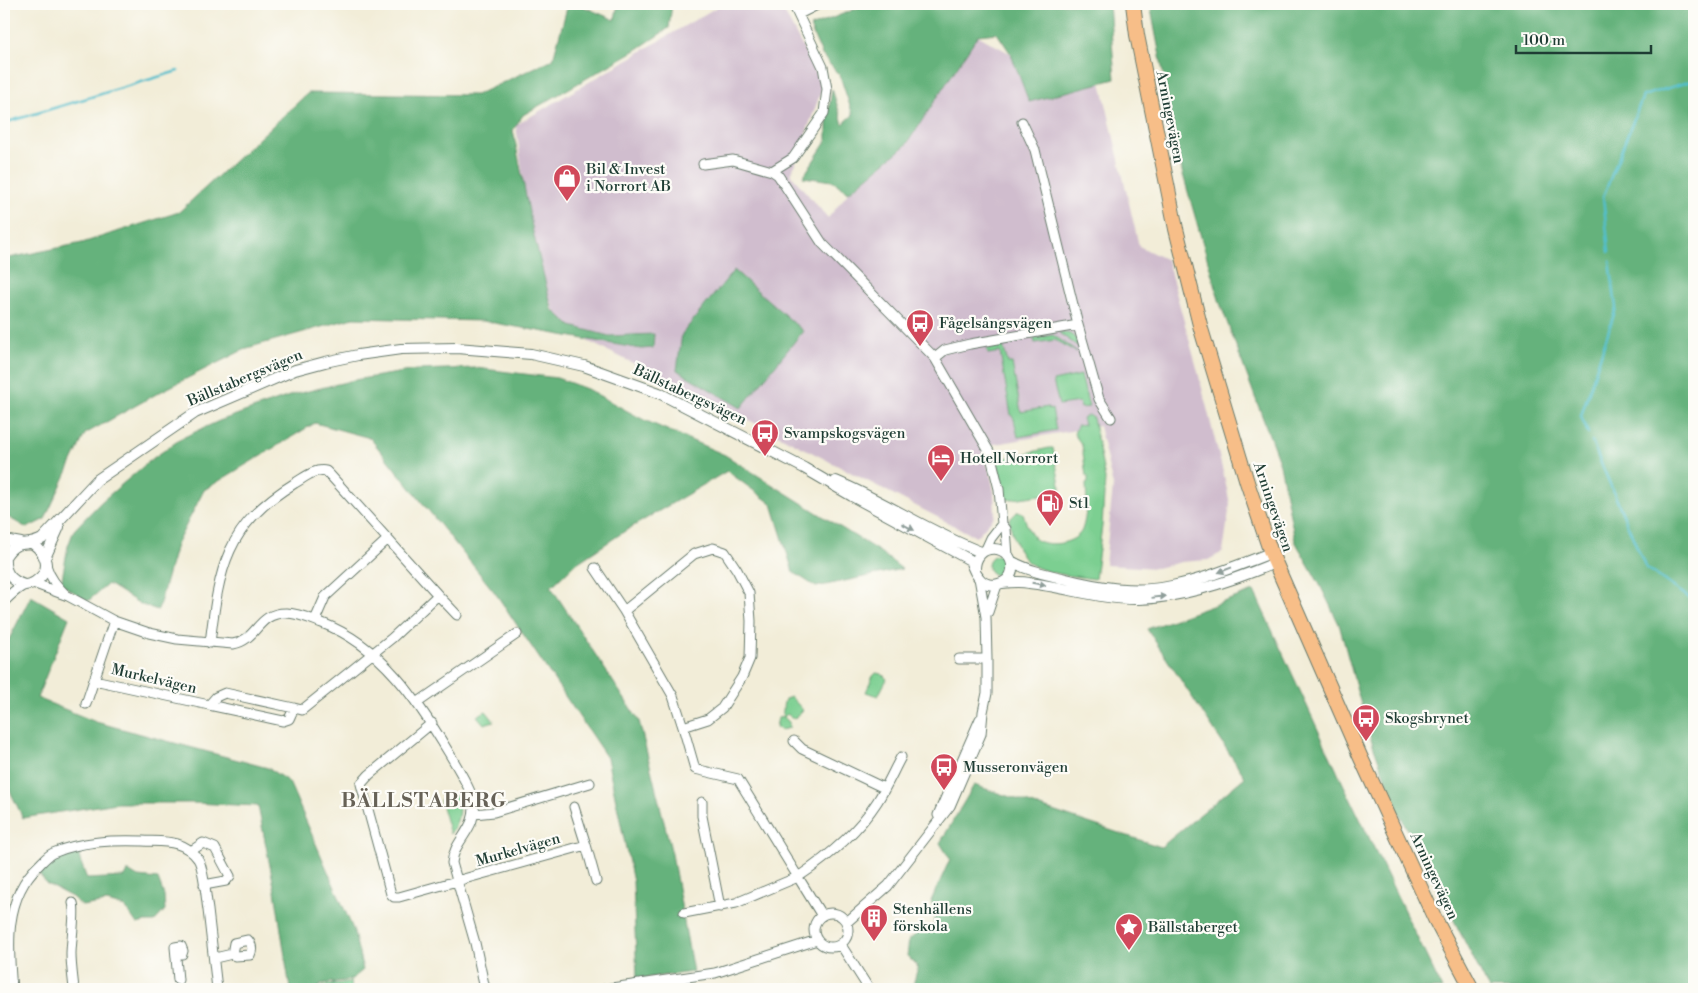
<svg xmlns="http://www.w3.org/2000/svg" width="1698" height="993" font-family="'Libre Bodoni',serif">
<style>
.industrial{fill:#d0bdce}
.green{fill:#7ccf91;stroke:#4e8662}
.forest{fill:#65b27b;stroke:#427858}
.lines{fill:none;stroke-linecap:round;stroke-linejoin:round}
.stream{stroke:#53bfcd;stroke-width:2.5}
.minor-casing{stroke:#697b6d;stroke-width:11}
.tertiary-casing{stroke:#697b6d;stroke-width:12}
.primary-casing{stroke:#697b6d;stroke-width:16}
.minor{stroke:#fff;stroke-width:9}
.tertiary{stroke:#fff;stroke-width:10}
.primary{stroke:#f7be88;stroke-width:14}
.oneway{fill:#8f9e9a}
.labels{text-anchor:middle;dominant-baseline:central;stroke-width:4.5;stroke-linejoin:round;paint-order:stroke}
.street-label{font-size:15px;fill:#1f3d34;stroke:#fdfcf7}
.poi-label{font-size:15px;fill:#1f3d34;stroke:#fdfcf7;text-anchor:start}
.district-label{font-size:20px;font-weight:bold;letter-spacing:1px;fill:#676257;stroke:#fdfcf7}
</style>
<rect width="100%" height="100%" fill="#fdfcf7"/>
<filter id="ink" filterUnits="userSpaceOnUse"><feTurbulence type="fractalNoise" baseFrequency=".02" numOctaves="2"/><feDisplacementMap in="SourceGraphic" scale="10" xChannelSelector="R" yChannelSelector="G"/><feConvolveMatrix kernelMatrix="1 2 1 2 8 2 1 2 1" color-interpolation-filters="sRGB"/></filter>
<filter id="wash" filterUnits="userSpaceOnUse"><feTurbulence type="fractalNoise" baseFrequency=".0096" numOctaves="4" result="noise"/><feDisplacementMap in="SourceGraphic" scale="20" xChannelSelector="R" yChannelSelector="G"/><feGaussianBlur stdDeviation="1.12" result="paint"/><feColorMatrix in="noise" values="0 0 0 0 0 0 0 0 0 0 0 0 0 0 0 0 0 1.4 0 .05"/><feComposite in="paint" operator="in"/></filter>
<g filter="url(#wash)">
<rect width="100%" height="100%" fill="#f2edd8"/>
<path class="industrial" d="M722,4H780L823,86L791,175L828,218L849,192L906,145L977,35L1011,54L1029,102L1101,82L1139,246L1167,260L1197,368L1225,480L1230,504L1223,552L1208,560L1181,562L1157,568L1105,565L1113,486L1099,426L990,445L982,453L990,472L994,492L995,516L976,537L714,402L560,328L532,246L516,125Z"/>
<path class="green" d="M1063,332C1073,334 1077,338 1079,347L1059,333Z
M1053,335L1075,350L1076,352L1055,340L1035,343L1034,338Z
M1003,346L1008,363H1012L1021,412L1048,407L1049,410L1052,409L1056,430L1018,437L1014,419L1011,415L1000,352L988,354L987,349Z
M1081,375L1089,407L1081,408L1079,402L1059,405L1053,381Z
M1088,415L1093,418L1105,479L1102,526L1095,579C1075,576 1035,574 1023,557C1015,546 1012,532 1009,520L1018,511L1023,513C1026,522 1028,531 1034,538C1045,548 1075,545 1082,530C1087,516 1087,498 1086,484L1088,483V476H1086L1082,445L1074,434L1077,426L1084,425L1082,418Z
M1049,448H1053L1061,490L1054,493L1006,500C1001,490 1001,472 997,460Z
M988 565a10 10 0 1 1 20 0a10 10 0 1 1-20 0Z
M876,673L882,674L887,679L878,696L866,692L873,676Z
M791,697L803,710L794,719L787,714L784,717L789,722V728L781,730L776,727L778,718L782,717C784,711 782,706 785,699Z
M486,711L494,721L484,724L477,716Z
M457,795C461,811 459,821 450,834L440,800Z
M350,982L351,989H323L322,986Z"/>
<path class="forest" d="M568,4H577L615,20L618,4H672L669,28L636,50L523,115L513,130L533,232L552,309L571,326L609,336L654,334L653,348L641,349L483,321L353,318L247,348L160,392L85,434L45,519L27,528L4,515V259L82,243L179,212L308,93L476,95L553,59Z
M868,4H1109L1115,79L1029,102L1011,54L997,33L978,35L906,145L849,192L832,181L803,177L827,140V123L832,89L843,124L853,115L840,76L822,55L810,27Z
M1150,4H1694V989H1489L1396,807L1369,734L1339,624L1320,585L1295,541L1280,464L1220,303L1182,171Z
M734,270L803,331L741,408L677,370L682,334Z
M476,368L557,378L587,389L644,420L725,455L880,552L902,569L816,587L793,572L772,504L727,471L625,531L574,565L551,587L639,721L672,854L693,972L637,979L633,882L607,758L496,594L370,438L315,423L204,490L176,545L158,610L142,605L108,584L88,601L61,584L68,546L74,530L101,502L152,459L182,438L219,421L292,395L354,380L416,370Z
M1254,591L1337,771L1442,989H912L918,967L907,956L909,940L919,932L933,930L936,913L931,901L950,859L940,843L974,785L1161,847L1245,777L1147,629Z
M31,596L69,618L37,698L96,722L268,768L289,782L353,929L363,970L351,980L320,984V989H290L275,891L258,806L193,803H117L23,818L7,785L4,783V649Z
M78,847L80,860L87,879L125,877L128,871L138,877L158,879L164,895L165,910L154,922H145L137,924L125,907L107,902L82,906L72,897L47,884L36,870L52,858Z"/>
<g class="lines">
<path class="stream" d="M4,123L178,71
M1609,252L1603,197L1643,96L1694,80
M1588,433L1581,416L1616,308L1610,261
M1592,442L1646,568L1694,601"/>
</g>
</g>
<g filter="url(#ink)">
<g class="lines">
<g class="minor-casing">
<path id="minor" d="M799,14L819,4
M703,164L733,160L772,171L778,175L822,243L935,358L990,453L999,489L1002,524L1006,529L1008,556
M772,171L793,158L824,113L827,89L823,67L793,4
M1078,325L1099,399L1111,418
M935,358L945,350L970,344L1078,325L1035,150L1022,122
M986,549L991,538L1002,524
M46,565C50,578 56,585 66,595
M595,568L624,611L673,696L683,727
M33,583L68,596L114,621L149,633L177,639L233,644C259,639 256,613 286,613C298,613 311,619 322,623C381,645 418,701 449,753C456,765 470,787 473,800C479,829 454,838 452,863L475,943L485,989
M624,611L694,554L713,548L725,552L737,570L749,593L751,621L750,658L742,677L722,708L708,719L683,727L695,769L738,779L798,877L736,903L684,913
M988,612L997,585
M315,620L325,597L388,539
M210,643C219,568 226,525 295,483C304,478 315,468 326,471L331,476L438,595
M959,659H987
M94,680L114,621
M417,703L517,634
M86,704L94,680L209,705
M294,708L289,719L283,721L209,705L216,697L225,693L294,708L302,710L392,638L438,595L457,615
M432,723L369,775L361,784L391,894L394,897H399L586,845L596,881
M794,741L802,749L884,788
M702,802V816L720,907
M574,807L586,845
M474,814L494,812L590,783
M938,815L980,719
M191,851L203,843L215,848L230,876L226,881L204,885
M73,903C76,911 71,942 71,954C71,966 73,978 74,989
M814 930a17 17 0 1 1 34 0a17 17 0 1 1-34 0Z
M822,916L798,877C828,857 857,833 877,802C886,788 893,772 901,757
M847,922L888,886L950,806L981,734L983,712L987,693V659L986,617L979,578
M841,945L869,989
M176,954H182L183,951L181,946L175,947L178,980
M215,958L232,954L235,956L250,955C253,949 252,945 248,940L234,943L232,954
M12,989C8,946 4,897 39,865C43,861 48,855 53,853C81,841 113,840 143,841C163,842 184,839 198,859C204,868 206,898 208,910C211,937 214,963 217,989
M605,989L715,973L817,940"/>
</g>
<g class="tertiary-casing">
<path id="tertiary" d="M836,481C886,502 931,533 981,552
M4,540L21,543
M45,558L59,527
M1011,561C1027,570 1044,574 1062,578C1097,587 1136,594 1172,586C1206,579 1238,565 1271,553
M1002,583C1011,582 1020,581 1029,583C1066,587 1102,600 1139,599C1184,598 1234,580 1275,563
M24,585C10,580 4,572 5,557C17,537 26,548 42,539L97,480L195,413L295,370L325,362L358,355L401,349L457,348L531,354L584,366L659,393L804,468L852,496L970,560C972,566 975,573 979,578C988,590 1010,585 1012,570C1015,544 973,539 975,572
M4,601C9,596 15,590 22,586C26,584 32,585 36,581C53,570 46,553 32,543"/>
</g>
<g class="primary-casing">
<path id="primary" d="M1133,4L1137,35L1176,229L1201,329L1247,482L1271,553L1360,756L1435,919L1472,989"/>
</g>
<use href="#minor" class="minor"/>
<use href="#tertiary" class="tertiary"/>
<use href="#primary" class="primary"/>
</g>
<defs><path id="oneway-solid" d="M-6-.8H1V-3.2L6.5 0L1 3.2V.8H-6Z" transform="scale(1.25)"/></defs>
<g class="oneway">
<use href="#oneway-solid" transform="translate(908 527) rotate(28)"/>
<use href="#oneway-solid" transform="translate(1225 570) rotate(159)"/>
<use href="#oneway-solid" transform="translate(1039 584) rotate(10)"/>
<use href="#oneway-solid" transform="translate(1159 597) rotate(-6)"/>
</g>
</g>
<defs>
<g id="shop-pin" transform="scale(1.4375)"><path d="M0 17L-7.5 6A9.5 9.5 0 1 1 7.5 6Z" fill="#d1495b" stroke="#fdfcf7"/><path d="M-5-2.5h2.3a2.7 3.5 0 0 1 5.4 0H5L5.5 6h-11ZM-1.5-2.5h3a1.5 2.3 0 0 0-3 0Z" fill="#fff"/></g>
<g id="bus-pin" transform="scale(1.4375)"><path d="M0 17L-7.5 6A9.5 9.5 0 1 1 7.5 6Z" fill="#d1495b" stroke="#fdfcf7"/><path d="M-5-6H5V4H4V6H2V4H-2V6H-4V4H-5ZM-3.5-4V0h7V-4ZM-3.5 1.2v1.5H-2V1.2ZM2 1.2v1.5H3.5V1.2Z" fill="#fff"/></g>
<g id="hotel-pin" transform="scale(1.4375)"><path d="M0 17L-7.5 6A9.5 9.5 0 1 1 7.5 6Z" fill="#d1495b" stroke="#fdfcf7"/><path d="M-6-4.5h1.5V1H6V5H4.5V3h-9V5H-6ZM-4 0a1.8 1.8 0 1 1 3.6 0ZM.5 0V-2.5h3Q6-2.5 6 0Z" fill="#fff"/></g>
<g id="fuel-pin" transform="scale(1.4375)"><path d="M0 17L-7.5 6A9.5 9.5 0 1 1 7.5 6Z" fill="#d1495b" stroke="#fdfcf7"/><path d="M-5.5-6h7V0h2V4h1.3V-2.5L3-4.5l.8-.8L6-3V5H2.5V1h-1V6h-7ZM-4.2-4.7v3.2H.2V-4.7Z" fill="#fff"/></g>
<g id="building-pin" transform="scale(1.4375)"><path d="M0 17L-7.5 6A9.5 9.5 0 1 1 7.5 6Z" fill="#d1495b" stroke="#fdfcf7"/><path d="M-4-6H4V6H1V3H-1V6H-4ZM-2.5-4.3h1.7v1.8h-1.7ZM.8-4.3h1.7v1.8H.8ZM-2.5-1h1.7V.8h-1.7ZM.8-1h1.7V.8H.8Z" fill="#fff"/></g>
<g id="sight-pin" transform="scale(1.4375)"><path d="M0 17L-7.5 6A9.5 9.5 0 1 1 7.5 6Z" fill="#d1495b" stroke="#fdfcf7"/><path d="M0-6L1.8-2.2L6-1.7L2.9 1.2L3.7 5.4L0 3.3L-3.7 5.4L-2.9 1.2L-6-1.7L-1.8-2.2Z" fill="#fff"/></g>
</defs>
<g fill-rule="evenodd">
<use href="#shop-pin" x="567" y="178"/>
<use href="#bus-pin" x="920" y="323"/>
<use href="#bus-pin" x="765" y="433"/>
<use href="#hotel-pin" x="941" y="458"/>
<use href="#fuel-pin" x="1050" y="503"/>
<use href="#bus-pin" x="1366" y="718"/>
<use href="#bus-pin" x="944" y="767"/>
<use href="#building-pin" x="874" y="918"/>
<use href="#sight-pin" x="1129" y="927"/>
</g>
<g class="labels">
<g class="street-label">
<text transform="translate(1170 117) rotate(79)">Arningevägen</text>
<text transform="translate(245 378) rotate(-23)">Bällstabergsvägen</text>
<text transform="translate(690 395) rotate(25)">Bällstabergsvägen</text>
<text transform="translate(1273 507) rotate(71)">Arningevägen</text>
<text transform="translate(154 679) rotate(13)">Murkelvägen</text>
<text transform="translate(518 850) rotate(-16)">Murkelvägen</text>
<text transform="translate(1434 876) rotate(65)">Arningevägen</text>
</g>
<g class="poi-label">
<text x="586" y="169">Bil &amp; Invest<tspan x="586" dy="17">i Norrort AB</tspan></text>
<text x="939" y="323">Fågelsångsvägen</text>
<text x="784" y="433">Svampskogsvägen</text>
<text x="960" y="458">Hotell Norrort</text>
<text x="1069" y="503">St1</text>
<text x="1385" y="718">Skogsbrynet</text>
<text x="963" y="767">Musseronvägen</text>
<text x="893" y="909">Stenhällens<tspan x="893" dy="17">förskola</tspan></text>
<text x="1148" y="927">Bällstaberget</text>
</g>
<g class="district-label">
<text x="424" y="801">BÄLLSTABERG</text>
</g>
</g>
<rect width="1698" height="993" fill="none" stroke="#fdfcf7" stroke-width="20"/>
<path d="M1516 45v8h135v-8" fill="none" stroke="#1f3d34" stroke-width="2.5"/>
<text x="1523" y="45" font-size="15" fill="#1f3d34" stroke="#fdfcf7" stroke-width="4" paint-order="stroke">100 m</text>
</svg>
